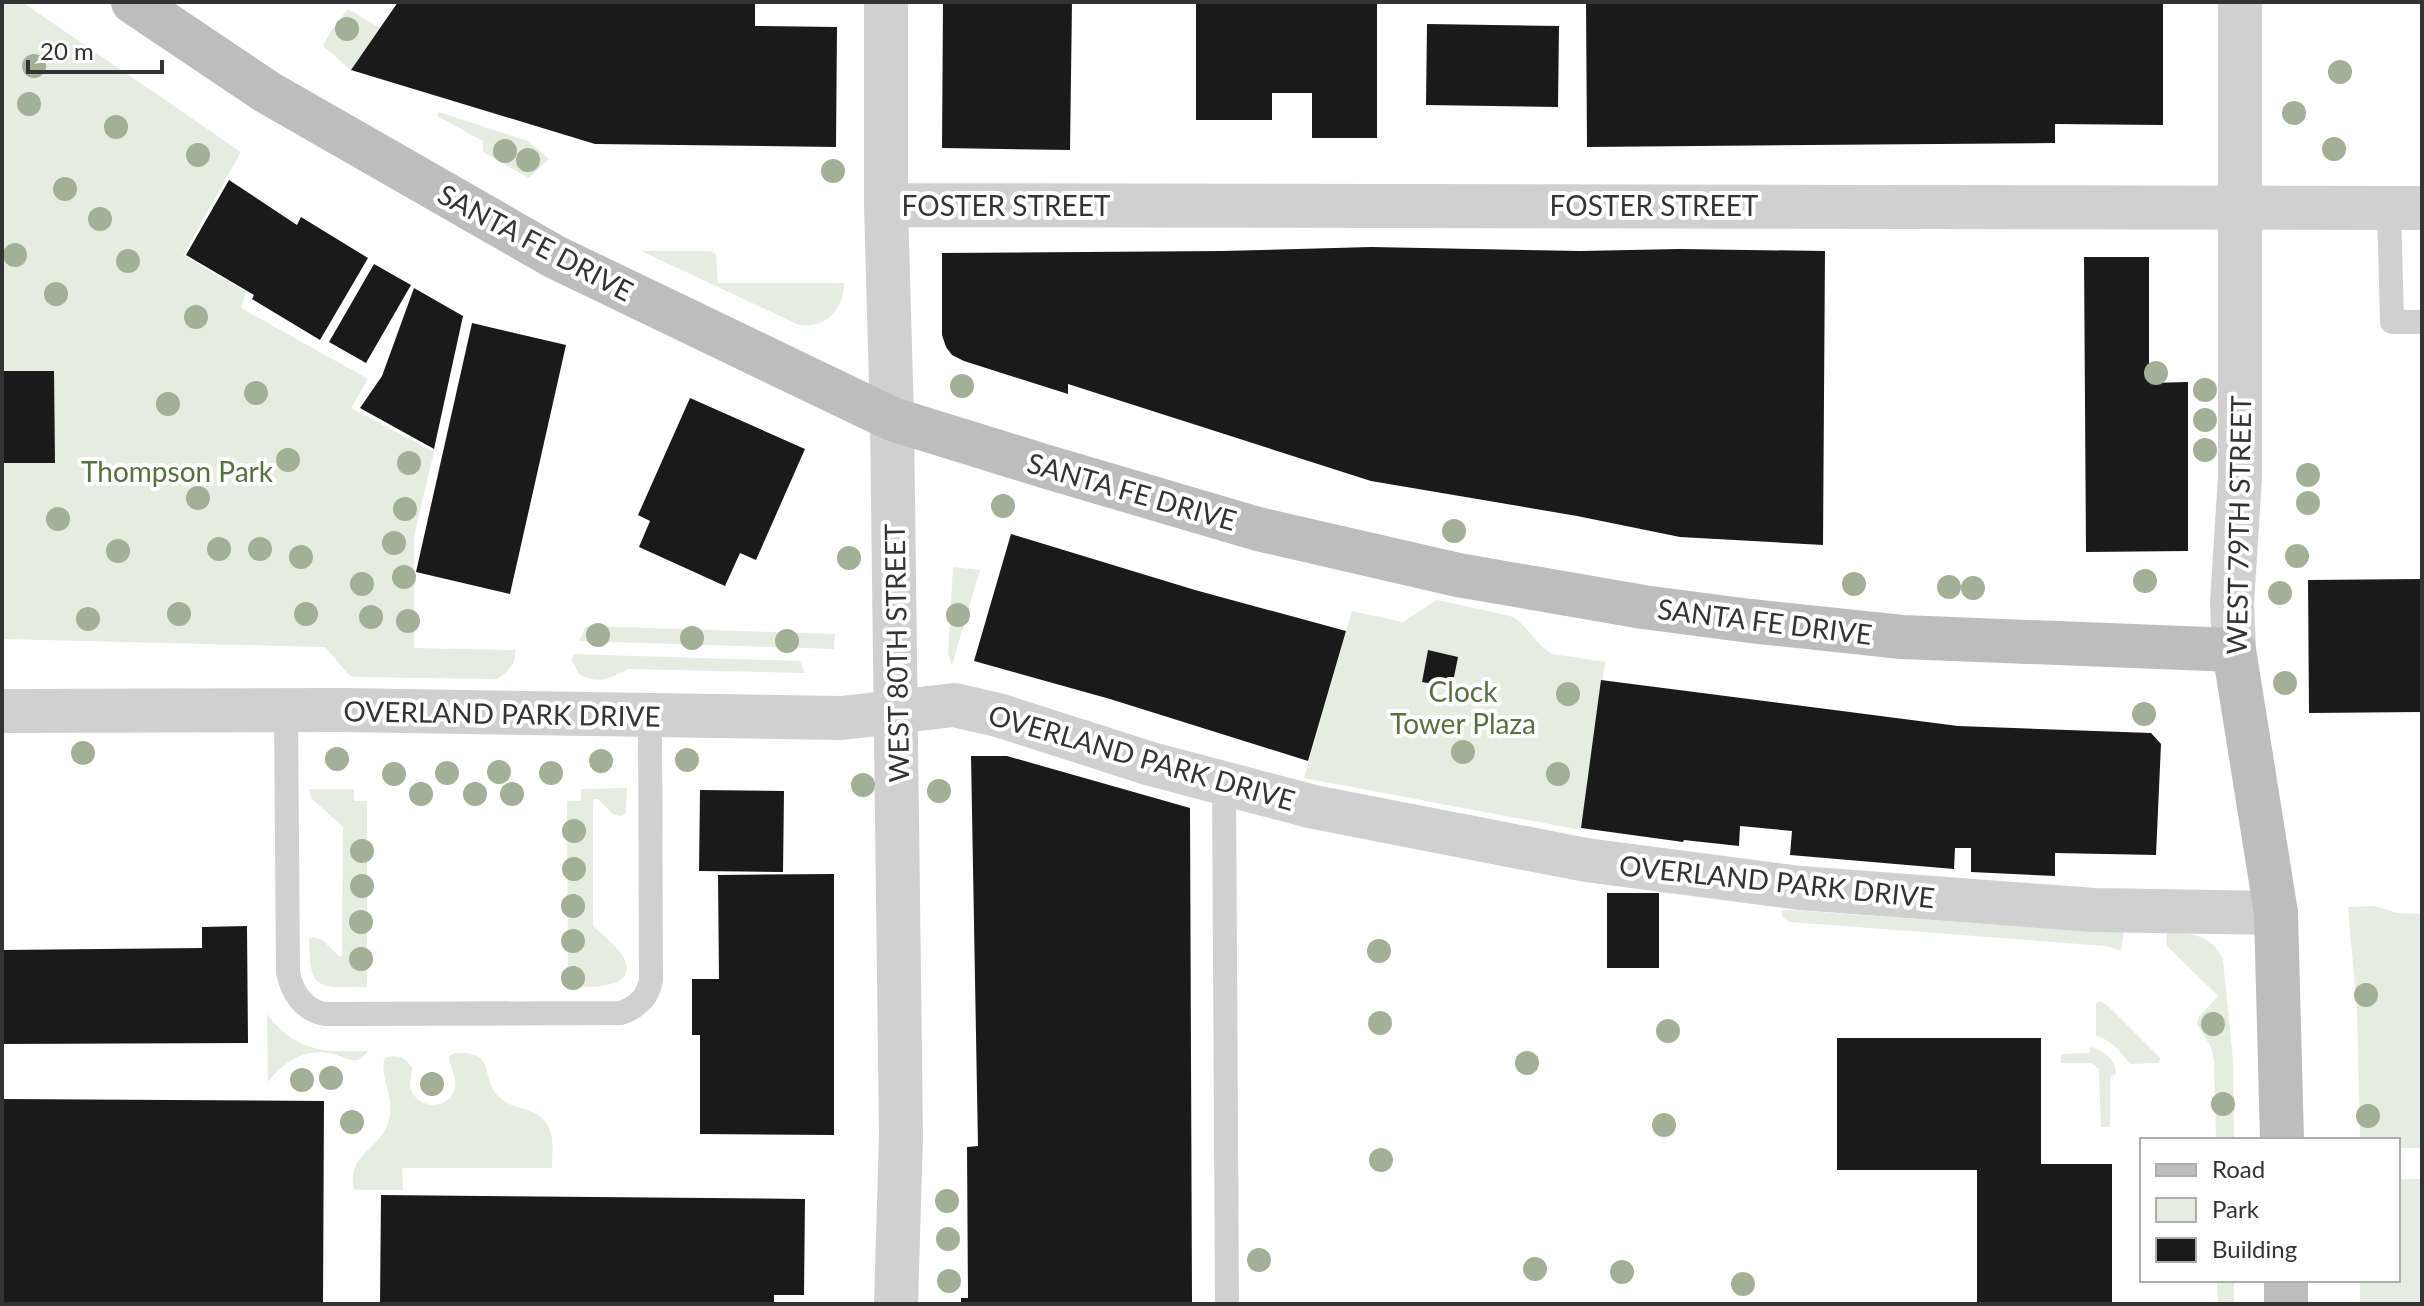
<svg xmlns="http://www.w3.org/2000/svg" width="2424" height="1306" font-family="Lato,sans-serif">
<style>
.green{fill:#e6ecdf}
.building{fill:#1a1a1a}
.lines{fill:none;stroke-linecap:round;stroke-linejoin:round}
.service{stroke:#d0d0d0;stroke-width:24}
.minor{stroke:#d0d0d0;stroke-width:44}
.tertiary{stroke:#d0d0d0;stroke-width:44}
.secondary{stroke:#bdbdbd;stroke-width:44}
.tree{fill:#a2b095}
.labels{text-anchor:middle;dominant-baseline:central;stroke-width:8;stroke-linejoin:round;paint-order:stroke}
.street-label{font-size:28px;fill:#333;stroke:#fff}
.park-label{font-size:28px;fill:#56703f;stroke:#fff}
</style>
<rect width="100%" height="100%" fill="#fff"/>
<path class="green" d="M2,2H22L241,152L183,255L246,292L241,308L368,379L351,408L434,452L414,536V648L515,650C517,663 508,673 496,679L354,677L349,675L325,647L2,639Z
M348,9L380,28L351,70L323,46L331,31Z
M439,112L528,141L549,159L529,178L483,152V141L437,116Z
M641,251H710L716,254L718,283H844C844,309 826,329 799,325Z
M953,567L980,570L952,665L948,653Z
M1437,600L1510,616C1528,624 1535,645 1552,654L1605,662L1581,830L1304,778L1352,611L1403,622Z
M586,626L835,634L834,649L579,641Z
M573,654L800,661L805,673L628,669C611,678 597,685 579,674L572,661Z
M627,788L626,812L622,816L613,814L598,799H593V926C602,935 618,946 624,958C640,991 584,987 568,987L567,801H581V789Z
M309,789H354V801H367V987C317,987 310,993 309,939L312,937L321,939L339,956H342L343,827L311,798Z
M2375,906L2396,913L2421,914L2422,1148H2398V1140H2360L2357,1009L2348,907Z
M1790,910L1985,924L2124,930L2121,951L2106,946L1790,922L1783,918L1781,911Z
M2166,932C2191,933 2212,934 2223,960L2233,1060L2234,1140H2216L2214,1060L2211,1047L2197,1024L2199,1017L2218,996L2167,946Z
M2100,1001L2107,1005L2160,1058L2159,1063L2130,1064C2120,1051 2112,1040 2096,1036V1003Z
M267,1014C297,1053 322,1052 368,1051C363,1057 360,1061 352,1060C346,1060 341,1056 334,1054C306,1047 284,1061 268,1082Z
M2090,1047C2104,1050 2116,1060 2116,1074L2110,1077V1127H2101L2099,1069L2091,1063H2061V1054L2087,1053L2090,1052Z
M455,1053C498,1051 479,1076 499,1097C513,1111 536,1106 547,1124C555,1137 552,1155 552,1168H402L403,1190H354C346,1152 381,1151 389,1120C395,1094 378,1074 385,1058C397,1054 404,1057 412,1067C412,1075 408,1084 412,1092C422,1111 451,1109 455,1086C457,1075 449,1067 449,1056Z
M2398,1179H2422V1304H2360V1280H2398Z
M2217,1280H2234V1304H2218Z"/>
<path class="building" d="M398,2H755V26L837,27L836,147L595,144L351,70Z
M943,2H1072L1070,150L942,148Z
M1196,2H1377V138H1312V93H1272V120H1196Z
M1586,2H2163V125L2055,124V143L1587,147Z
M1427,24L1559,26L1558,107L1426,105Z
M229,180L297,225L301,217L368,258L320,340L252,299L254,295L186,255Z
M1371,247L1581,251L1679,249L1825,251L1823,545L1680,537L1577,516L1371,481L1068,384V394L964,361L952,355L946,347L942,335V253L1222,251Z
M2084,257H2149V383L2188,382V551L2086,552Z
M374,264L411,285L366,363L329,342Z
M414,288L463,316L434,449L360,408L382,376Z
M472,323L566,345L510,594L416,572Z
M3,371H54L55,463H4Z
M690,398L805,449L756,560L740,553L725,586L639,547L650,521L638,515Z
M1011,534L1195,590L1346,631L1308,761L1110,699L974,661Z
M2422,579V712L2309,713L2308,580Z
M1428,650L1458,657L1452,687L1422,682Z
M1601,680L1958,726L2151,733L2161,744L2156,855L2055,853V876L1971,872V848H1955L1954,869L1790,855L1792,831L1740,826L1739,846L1684,840L1683,842L1581,828Z
M971,756H1007L1190,808L1192,1304H961V1298H968L967,1147L978,1146Z
M700,790L784,791L783,872L699,871Z
M834,874V1135L700,1134V1035H692V979H719L718,875Z
M1607,893H1659V968H1607Z
M247,926L248,1043L2,1044V950L202,948V927Z
M1837,1038H2041V1164H2112V1304H1977V1170H1837Z
M2,1099L324,1101L323,1304H2Z
M381,1195L805,1199L804,1295H774V1304H380Z"/>
<g class="lines">
<path class="service" d="M2389,208L2392,322H2422
M286,710L288,972C292,992 303,1010 325,1014L621,1013C638,1007 648,997 651,980L650,716
M1224,783L1227,1304"/>
<path class="minor" d="M886,2V205L892,419
M886,205L2422,208
M2,711L343,710L842,718L954,705L998,715L1151,764L1314,807L1586,860L1800,888L2094,910L2276,913"/>
<path class="tertiary" d="M892,419L901,1137L896,1304
M2234,650L2232,603L2240,477V2"/>
<path class="secondary" d="M133,2L267,92L555,257L892,419L1044,466L1258,529L1458,575L1643,607L1750,621L1902,637L2234,650L2276,913L2282,1140
M2286,1280V1304"/>
</g>
<g class="tree">
<circle cx="347" cy="29" r="12"/>
<circle cx="34" cy="66" r="12"/>
<circle cx="2340" cy="72" r="12"/>
<circle cx="29" cy="104" r="12"/>
<circle cx="2294" cy="113" r="12"/>
<circle cx="116" cy="127" r="12"/>
<circle cx="2334" cy="149" r="12"/>
<circle cx="505" cy="151" r="12"/>
<circle cx="198" cy="155" r="12"/>
<circle cx="528" cy="160" r="12"/>
<circle cx="833" cy="171" r="12"/>
<circle cx="65" cy="189" r="12"/>
<circle cx="100" cy="219" r="12"/>
<circle cx="15" cy="255" r="12"/>
<circle cx="128" cy="261" r="12"/>
<circle cx="56" cy="294" r="12"/>
<circle cx="196" cy="317" r="12"/>
<circle cx="2156" cy="373" r="12"/>
<circle cx="962" cy="386" r="12"/>
<circle cx="2205" cy="390" r="12"/>
<circle cx="256" cy="393" r="12"/>
<circle cx="168" cy="404" r="12"/>
<circle cx="2205" cy="420" r="12"/>
<circle cx="2205" cy="450" r="12"/>
<circle cx="288" cy="460" r="12"/>
<circle cx="409" cy="463" r="12"/>
<circle cx="2308" cy="475" r="12"/>
<circle cx="198" cy="498" r="12"/>
<circle cx="2308" cy="503" r="12"/>
<circle cx="1003" cy="506" r="12"/>
<circle cx="405" cy="509" r="12"/>
<circle cx="58" cy="519" r="12"/>
<circle cx="1454" cy="531" r="12"/>
<circle cx="394" cy="543" r="12"/>
<circle cx="219" cy="549" r="12"/>
<circle cx="260" cy="549" r="12"/>
<circle cx="118" cy="551" r="12"/>
<circle cx="2297" cy="556" r="12"/>
<circle cx="301" cy="557" r="12"/>
<circle cx="849" cy="558" r="12"/>
<circle cx="404" cy="577" r="12"/>
<circle cx="2145" cy="581" r="12"/>
<circle cx="362" cy="584" r="12"/>
<circle cx="1854" cy="584" r="12"/>
<circle cx="1949" cy="587" r="12"/>
<circle cx="1973" cy="588" r="12"/>
<circle cx="2280" cy="593" r="12"/>
<circle cx="179" cy="614" r="12"/>
<circle cx="306" cy="614" r="12"/>
<circle cx="958" cy="615" r="12"/>
<circle cx="371" cy="617" r="12"/>
<circle cx="88" cy="619" r="12"/>
<circle cx="408" cy="621" r="12"/>
<circle cx="598" cy="635" r="12"/>
<circle cx="692" cy="638" r="12"/>
<circle cx="787" cy="641" r="12"/>
<circle cx="2285" cy="683" r="12"/>
<circle cx="1568" cy="694" r="12"/>
<circle cx="2144" cy="714" r="12"/>
<circle cx="1463" cy="752" r="12"/>
<circle cx="83" cy="753" r="12"/>
<circle cx="337" cy="759" r="12"/>
<circle cx="687" cy="760" r="12"/>
<circle cx="601" cy="761" r="12"/>
<circle cx="499" cy="772" r="12"/>
<circle cx="447" cy="773" r="12"/>
<circle cx="551" cy="773" r="12"/>
<circle cx="394" cy="774" r="12"/>
<circle cx="1558" cy="774" r="12"/>
<circle cx="863" cy="785" r="12"/>
<circle cx="939" cy="791" r="12"/>
<circle cx="421" cy="794" r="12"/>
<circle cx="475" cy="794" r="12"/>
<circle cx="512" cy="794" r="12"/>
<circle cx="574" cy="831" r="12"/>
<circle cx="362" cy="851" r="12"/>
<circle cx="574" cy="869" r="12"/>
<circle cx="362" cy="886" r="12"/>
<circle cx="573" cy="906" r="12"/>
<circle cx="361" cy="922" r="12"/>
<circle cx="573" cy="941" r="12"/>
<circle cx="1379" cy="951" r="12"/>
<circle cx="361" cy="959" r="12"/>
<circle cx="573" cy="978" r="12"/>
<circle cx="2366" cy="995" r="12"/>
<circle cx="1380" cy="1023" r="12"/>
<circle cx="2213" cy="1024" r="12"/>
<circle cx="1668" cy="1031" r="12"/>
<circle cx="1527" cy="1063" r="12"/>
<circle cx="331" cy="1078" r="12"/>
<circle cx="302" cy="1080" r="12"/>
<circle cx="432" cy="1084" r="12"/>
<circle cx="2223" cy="1104" r="12"/>
<circle cx="2368" cy="1116" r="12"/>
<circle cx="352" cy="1122" r="12"/>
<circle cx="1664" cy="1125" r="12"/>
<circle cx="1381" cy="1160" r="12"/>
<circle cx="947" cy="1201" r="12"/>
<circle cx="948" cy="1239" r="12"/>
<circle cx="1259" cy="1260" r="12"/>
<circle cx="1535" cy="1269" r="12"/>
<circle cx="1622" cy="1272" r="12"/>
<circle cx="949" cy="1281" r="12"/>
<circle cx="1743" cy="1284" r="12"/>
</g>
<g class="labels">
<g class="street-label">
<text x="1006" y="205">FOSTER STREET</text>
<text x="1654" y="205">FOSTER STREET</text>
<text transform="translate(536 242) rotate(28)">SANTA FE DRIVE</text>
<text transform="translate(1132 491) rotate(16)">SANTA FE DRIVE</text>
<text transform="translate(2238 525) rotate(-89)">WEST 79TH STREET</text>
<text transform="translate(1765 621) rotate(7)">SANTA FE DRIVE</text>
<text transform="translate(896 653) rotate(-91)">WEST 80TH STREET</text>
<text transform="translate(502 713) rotate(1)">OVERLAND PARK DRIVE</text>
<text transform="translate(1142 757) rotate(16)">OVERLAND PARK DRIVE</text>
<text transform="translate(1777 881) rotate(6)">OVERLAND PARK DRIVE</text>
</g>
<g class="park-label">
<text x="177" y="471">Thompson Park</text>
<text x="1463" y="691">Clock<tspan x="1463" dy="32">Tower Plaza</tspan></text>
</g>
</g>
<rect width="2424" height="1306" fill="none" stroke="#333333" stroke-width="8"/>
<rect x="2140" y="1138" width="260" height="144" fill="#ffffff" stroke="#adadad" stroke-width="2"/>
<rect x="2156" y="1164" width="40" height="12" fill="#bdbdbd" stroke="#adadad" stroke-width="2"/>
<text x="2212" y="1178" font-size="24" fill="#333333">Road</text>
<rect x="2156" y="1198" width="40" height="24" fill="#e6ecdf" stroke="#adadad" stroke-width="2"/>
<text x="2212" y="1218" font-size="24" fill="#333333">Park</text>
<rect x="2156" y="1238" width="40" height="24" fill="#1a1a1a" stroke="#adadad" stroke-width="2"/>
<text x="2212" y="1258" font-size="24" fill="#333333">Building</text>
<path d="M28 60v12h134v-12" fill="none" stroke="#333333" stroke-width="4"/>
<text x="40" y="60" font-size="24" fill="#333333" stroke="#ffffff" stroke-width="6" paint-order="stroke">20 m</text>
</svg>
